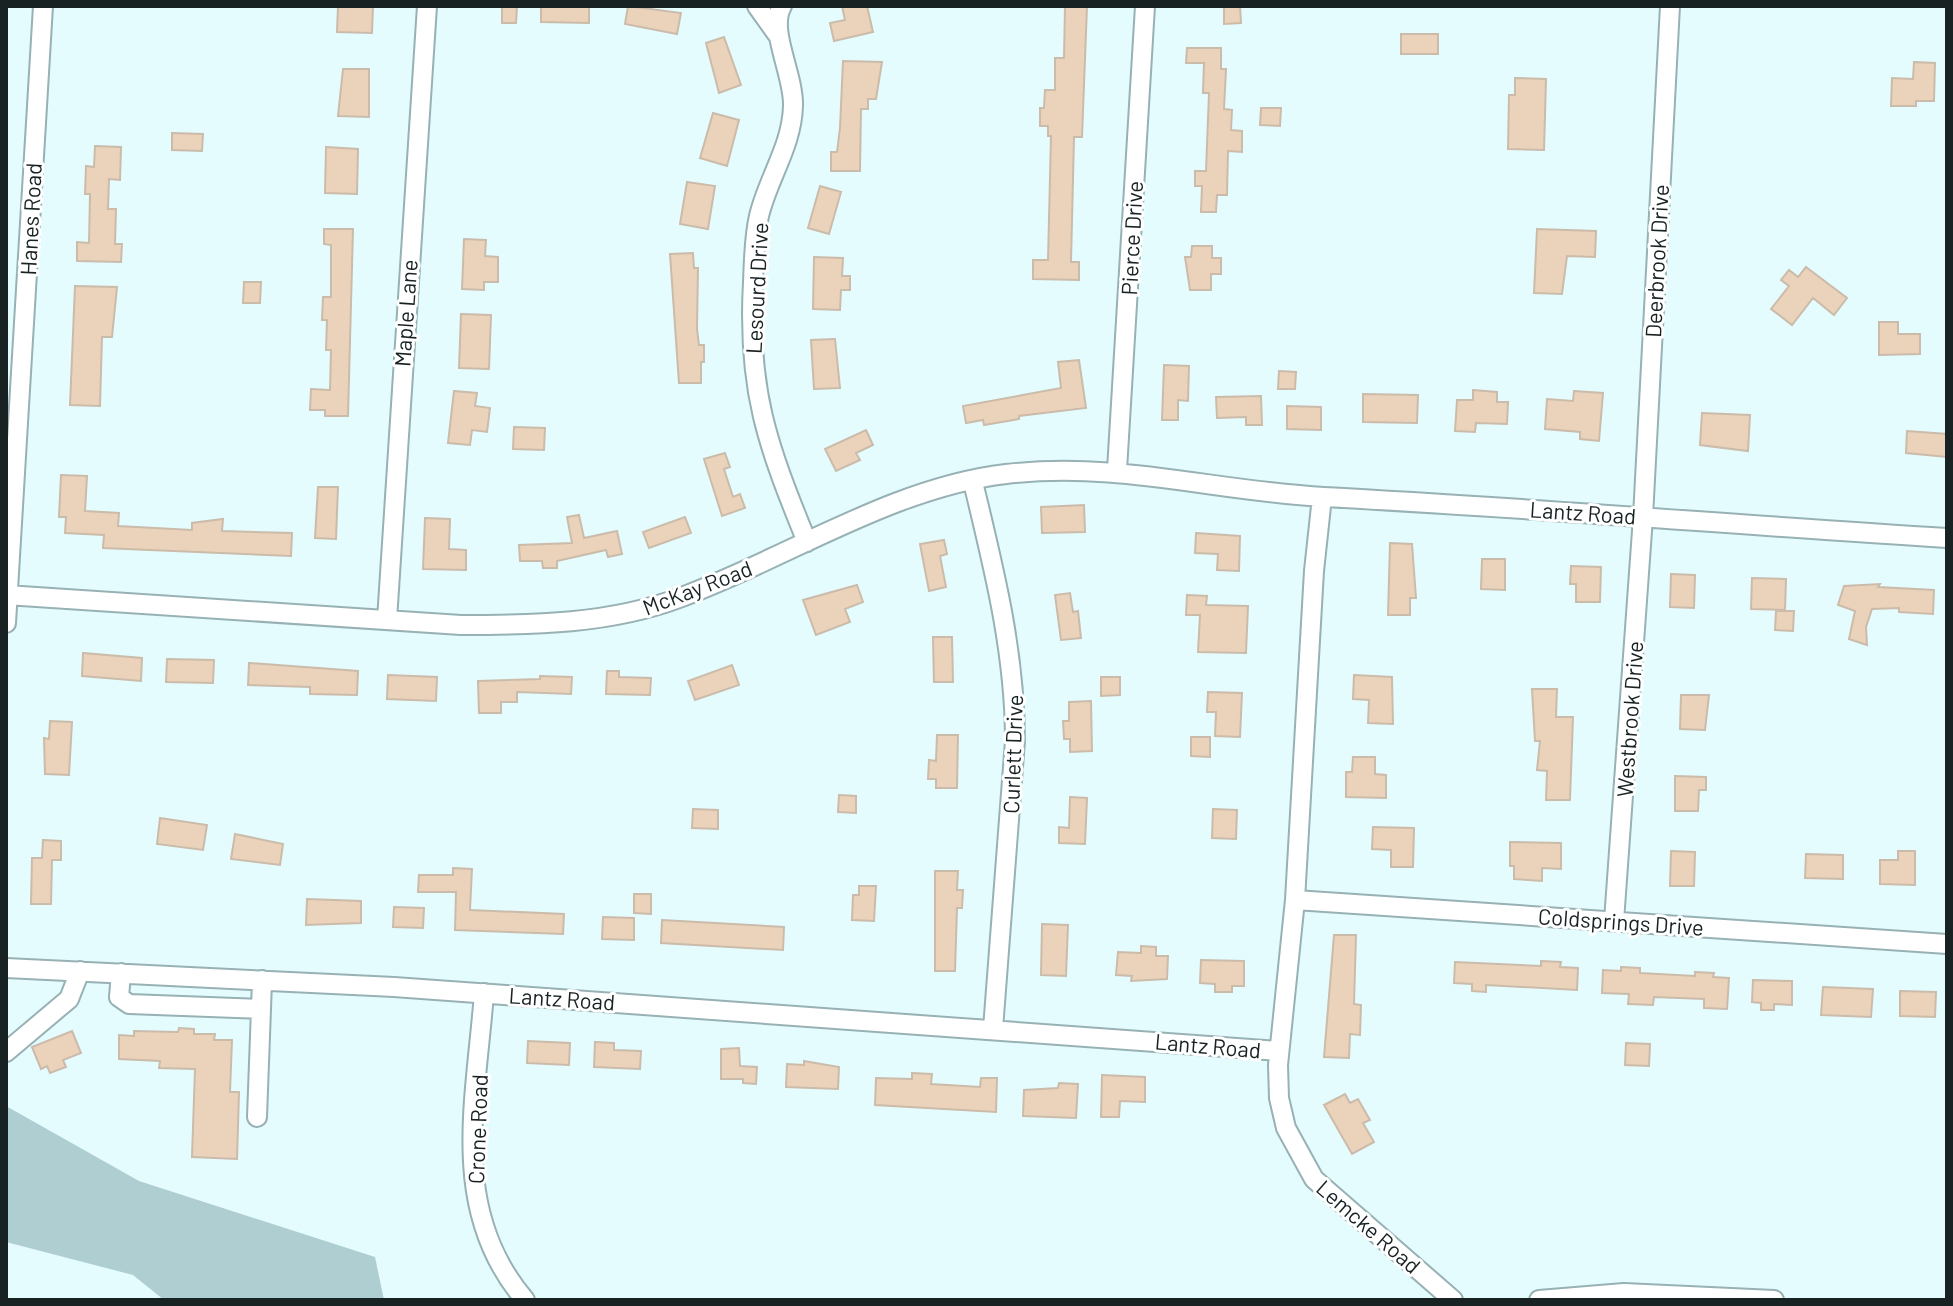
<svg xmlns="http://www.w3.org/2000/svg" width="1953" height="1306" font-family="Barlow,sans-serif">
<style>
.green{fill:#aeced2}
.building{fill:#ead3ba;stroke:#cbbbaa;stroke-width:2}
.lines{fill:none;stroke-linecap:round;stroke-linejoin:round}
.minor-casing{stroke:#97b1b4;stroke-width:22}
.minor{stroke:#fff;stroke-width:18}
.labels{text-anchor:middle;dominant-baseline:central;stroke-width:6;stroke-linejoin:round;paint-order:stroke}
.street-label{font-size:22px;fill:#182223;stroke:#fff}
</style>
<rect width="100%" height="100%" fill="#e5fcfe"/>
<path class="green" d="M6,1106L139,1181L375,1257L384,1300H164L133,1275L6,1242Z"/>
<path class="building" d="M338,6H373L372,33L337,32Z
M502,6H517L516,23H502Z
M541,6H589V23L541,22Z
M628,6L681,13L677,34L625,24Z
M842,6H867L873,32L834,41L830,23L845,20Z
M1065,6H1087L1082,137H1074L1071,262H1079V280L1033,279V260H1048L1051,136H1048V126H1040V108H1044L1045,90H1055V58H1064Z
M1224,6H1240L1241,23L1224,24Z
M1401,34H1438V54H1401Z
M724,37L741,85L719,93L706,43Z
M1187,48H1221V69H1226L1224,109L1232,110L1231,130L1242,131V152L1228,151L1227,195H1217L1216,212H1201L1202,186H1195V171H1206L1209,93H1203L1204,63H1186Z
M843,61L882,62L876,99H868V109H861L860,171H831V152H837L840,128Z
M1914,62L1935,63L1934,101H1916V106H1891L1892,78L1913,79Z
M343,69H369V117L338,116Z
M1515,78L1546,79L1544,150L1508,149L1509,95H1515Z
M1261,108H1281L1280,126L1260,125Z
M713,113L739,120L727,166L700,158Z
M172,133L203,134L202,151L172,150Z
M95,146L121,147L120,180L109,179L108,209H116L115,244H122L121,262L77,261V242L89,243L90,194H85L86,166L94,167Z
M326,147L358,149L357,194L325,193Z
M687,182L715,186L708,229L680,224Z
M820,186L841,192L829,234L808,228Z
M324,229H353L348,416H325V410H310L311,389L330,390L331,350H326L327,320H322L323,297H331V245L324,244Z
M1537,229L1596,231L1595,257L1567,256L1562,294L1534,293Z
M464,239L486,240L485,256L498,257V282H484V290L462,289Z
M1192,246H1212V258H1221V274H1211V290H1190L1185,257H1191Z
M693,253L694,268H698L697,329L699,345H704V362H701V383H679L670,254Z
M814,257L843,258L842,276H850V290H841L840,310L813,309Z
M1806,267L1847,298L1834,315L1813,298L1792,325L1771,309L1789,286L1781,280L1789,270L1798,277Z
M244,282H261L260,303H243Z
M75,286L117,287L112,337H102L100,406L70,405Z
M461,314L491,315L489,369L459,368Z
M1879,322H1898V334H1920V354L1879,355Z
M835,339L840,388L814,389L811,340Z
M1079,360L1086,408L1019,416V419L984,425L983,420L966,423L963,406L1061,388L1058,362Z
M1164,365L1189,366L1188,401L1178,400V420H1162Z
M1279,371L1296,372L1295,389H1278Z
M1473,390L1497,392V402H1508L1507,424L1476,423L1475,432L1455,431L1457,400H1473Z
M454,391L477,393L475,406L490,408L487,432L472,430L470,445L448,443Z
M1574,391L1603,393L1599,441L1580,439V432L1545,429L1547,399L1573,401Z
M1363,394L1418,395L1417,423L1363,422Z
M1261,396L1262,425H1246V417L1217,418L1216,397Z
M1287,406L1321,407V430L1287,429Z
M1702,413L1750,415L1748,451L1700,445Z
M514,427L545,428L544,450L513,449Z
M866,430L873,445L856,453L860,460L836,471L825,449Z
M1907,431L1947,434V457L1906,453Z
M725,453L730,467L724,469L733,497L740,494L745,508L722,516L704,459Z
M61,475L87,476L85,511L119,513L118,526L192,530V523L223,519L222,531L292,533L291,556L103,548L104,535L65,533L66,517H59Z
M318,487H338L336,539L315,538Z
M1084,505L1085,532L1042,533L1041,507Z
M579,515L584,538L617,531L622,554L608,557L606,550L557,561V568H543L542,561H520L519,545L572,543L567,517Z
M685,517L691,533L649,548L643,532Z
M425,518L450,519L449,549L466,550V570L423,569Z
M1196,533L1240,536L1239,571L1217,570L1218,554L1195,553Z
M944,540L947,554L940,556L946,587L929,591L920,544Z
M1390,543L1412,544L1416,598H1410V615H1388Z
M1482,559H1505V590L1481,589Z
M1571,566L1601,567L1600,602H1576V584H1570Z
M1671,574L1695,575L1694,608L1670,607Z
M1752,578L1786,579L1785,610L1751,609Z
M1880,584L1878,587L1934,590L1933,614L1899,612V608L1872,609L1866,627L1867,645L1849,639L1855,611L1838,605L1844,586Z
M857,585L863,602L845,609L850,622L816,635L803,600Z
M1070,593L1073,612L1078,611L1081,638L1061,640L1055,595Z
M1187,595L1207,596L1206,605L1248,606L1246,653L1198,652L1200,615H1186Z
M1776,611H1794L1793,631L1775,630Z
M933,637H952L953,682H934Z
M83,653L142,658L141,681L82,676Z
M167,659L214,660L213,683L166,682Z
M249,663L358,671L357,695L310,694V687L248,685Z
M732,665L739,685L695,700L688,681Z
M607,671H619V677L651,678L650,695L606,694Z
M388,675L437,677L436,701L387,699Z
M1354,675L1392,677L1393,724L1368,723L1369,700L1353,699Z
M540,676L572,677L571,694L517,692V702H501V713H479L478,681L540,679Z
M1101,677H1120V695L1101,696Z
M1532,689H1557L1556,717H1573L1570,800H1546L1547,771L1537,770L1540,741H1535Z
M1208,692L1242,693L1240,737L1215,736L1216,712H1207Z
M1681,695H1709L1705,730L1680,729Z
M1091,701L1092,751L1070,752V739H1064L1063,721H1069V702Z
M50,721L72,722L69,775L45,774L44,738L49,739Z
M937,735H958L957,788H936V779H928L929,760L936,761Z
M1191,737H1210V757L1191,756Z
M1353,757H1375V774L1386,775V798L1346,797V772H1352Z
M1675,776L1706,777V790H1699L1698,811H1675Z
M839,795L856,796V813L838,812Z
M1070,797L1087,798L1085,844L1059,843V827L1069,828Z
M693,809L718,810V829L692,828Z
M1213,809L1237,810L1236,839L1212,838Z
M160,818L207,825L203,850L157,844Z
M1373,827L1414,828L1413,867H1391V850L1372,849Z
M235,834L283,844L280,865L231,859Z
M43,840L61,841V860H52L51,904H31L32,858H42Z
M1510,842L1561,843V869L1542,868V881L1514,879V866H1510Z
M1671,851L1695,852L1694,886H1670Z
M1898,851H1915V885L1880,884V860H1898Z
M1806,854L1843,855V879L1805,878Z
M453,868L472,869L470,910L564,914L563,934L455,930L456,892H418L419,875H453Z
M935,871H958L957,890H963L962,908H957L955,971H935Z
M859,886H876L874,921L852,920L853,895H859Z
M634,894H651V914L634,913Z
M307,899L361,901V923L306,925Z
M394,907L424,908L423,928L393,927Z
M603,917L634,918V940L602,939Z
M662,920L784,927L783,950L661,943Z
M1042,924L1068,925L1066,976L1041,975Z
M1334,935H1356L1354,1004L1361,1005L1360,1035L1350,1034L1349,1058L1324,1057Z
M1141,946L1156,947V956H1168L1167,979L1131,981L1132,976L1116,975L1118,952L1141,953Z
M1201,960L1244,961V986H1232V992H1215V984L1200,983Z
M1541,961L1561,962L1560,967L1578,968L1577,990L1486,985V992L1472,991V984L1454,983L1455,962L1541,966Z
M1621,967L1640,968V973L1695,976V972L1714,973L1713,977L1729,978L1727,1009L1704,1008V999L1654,997L1653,1005L1628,1004L1629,994L1602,993L1603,970L1621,971Z
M1753,980L1792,981V1005L1774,1004V1010H1761V1003L1752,1002Z
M1823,987L1873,989L1871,1017L1821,1015Z
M1900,991L1936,992L1935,1017L1900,1016Z
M179,1028L194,1029V1034H215L214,1040H232L230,1092H239L237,1159L192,1157L195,1069L159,1068L160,1061L119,1059V1035L134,1036V1031L178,1032Z
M72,1031L81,1053L63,1060L66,1067L50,1073L47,1066L41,1069L32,1047Z
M528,1041L570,1043L569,1065L527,1063Z
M595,1042L614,1043V1050L641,1051L640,1069L594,1067Z
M1626,1043L1650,1044L1649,1066L1625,1065Z
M739,1048L740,1066L757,1067L756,1084L743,1083V1079H721V1049Z
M804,1061L839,1067L838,1089L786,1087L787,1064L804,1065Z
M912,1073L932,1074L931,1084L980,1087L981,1078H997L996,1112L875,1105L876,1078L912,1079Z
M1102,1075L1145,1077V1102L1120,1101L1119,1117H1101Z
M1059,1083L1078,1084L1076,1118L1023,1116L1024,1090L1058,1088Z
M1345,1094L1350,1103L1358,1099L1370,1120L1363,1123L1374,1142L1352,1154L1324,1105Z"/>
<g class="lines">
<g class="minor-casing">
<path id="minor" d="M757,6L777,34
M782,6C768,30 794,74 793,106C792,146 768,178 759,216C754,237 754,260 753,282C747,390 767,444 807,542
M1117,470L1145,6
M973,482C994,569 1015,652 1015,741L993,1029
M1322,497L1314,571L1295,900L1278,1065L1279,1098L1286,1128L1314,1179L1453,1300
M6,595L461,625C534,625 610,624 679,598C785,559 893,487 1006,474C1118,461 1213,491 1324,497C1532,508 1739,525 1947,538
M387,620L427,6
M6,623L43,6
M1295,900L1947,944
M1614,921L1643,517L1670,6
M6,968L394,987L1279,1051
M121,973L119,997L129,1004L261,1009L262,980
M484,993C476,1101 448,1210 525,1300
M6,1052L69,999L80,971
M257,1117L261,1009
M1539,1300L1624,1293L1774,1300"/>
</g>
<use href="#minor" class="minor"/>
</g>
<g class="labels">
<g class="street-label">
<text transform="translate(30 219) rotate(-87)">Hanes Road</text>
<text transform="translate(1131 238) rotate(-87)">Pierce Drive</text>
<text transform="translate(1656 261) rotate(-87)">Deerbrook Drive</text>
<text transform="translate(756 288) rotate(-87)">Lesourd Drive</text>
<text transform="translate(405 313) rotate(-86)">Maple Lane</text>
<text transform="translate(1583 512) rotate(4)">Lantz Road</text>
<text transform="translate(697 587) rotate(-21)">McKay Road</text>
<text transform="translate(1629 719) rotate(-86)">Westbrook Drive</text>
<text transform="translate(1012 754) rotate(-88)">Curlett Drive</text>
<text transform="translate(1621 921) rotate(4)">Coldsprings Drive</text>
<text transform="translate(562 998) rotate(4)">Lantz Road</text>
<text transform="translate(1208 1045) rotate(5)">Lantz Road</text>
<text transform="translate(477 1129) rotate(-88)">Crone Road</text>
<text transform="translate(1369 1226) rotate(41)">Lemcke Road</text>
</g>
</g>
<rect width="1953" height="1306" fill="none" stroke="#182223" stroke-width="16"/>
</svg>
